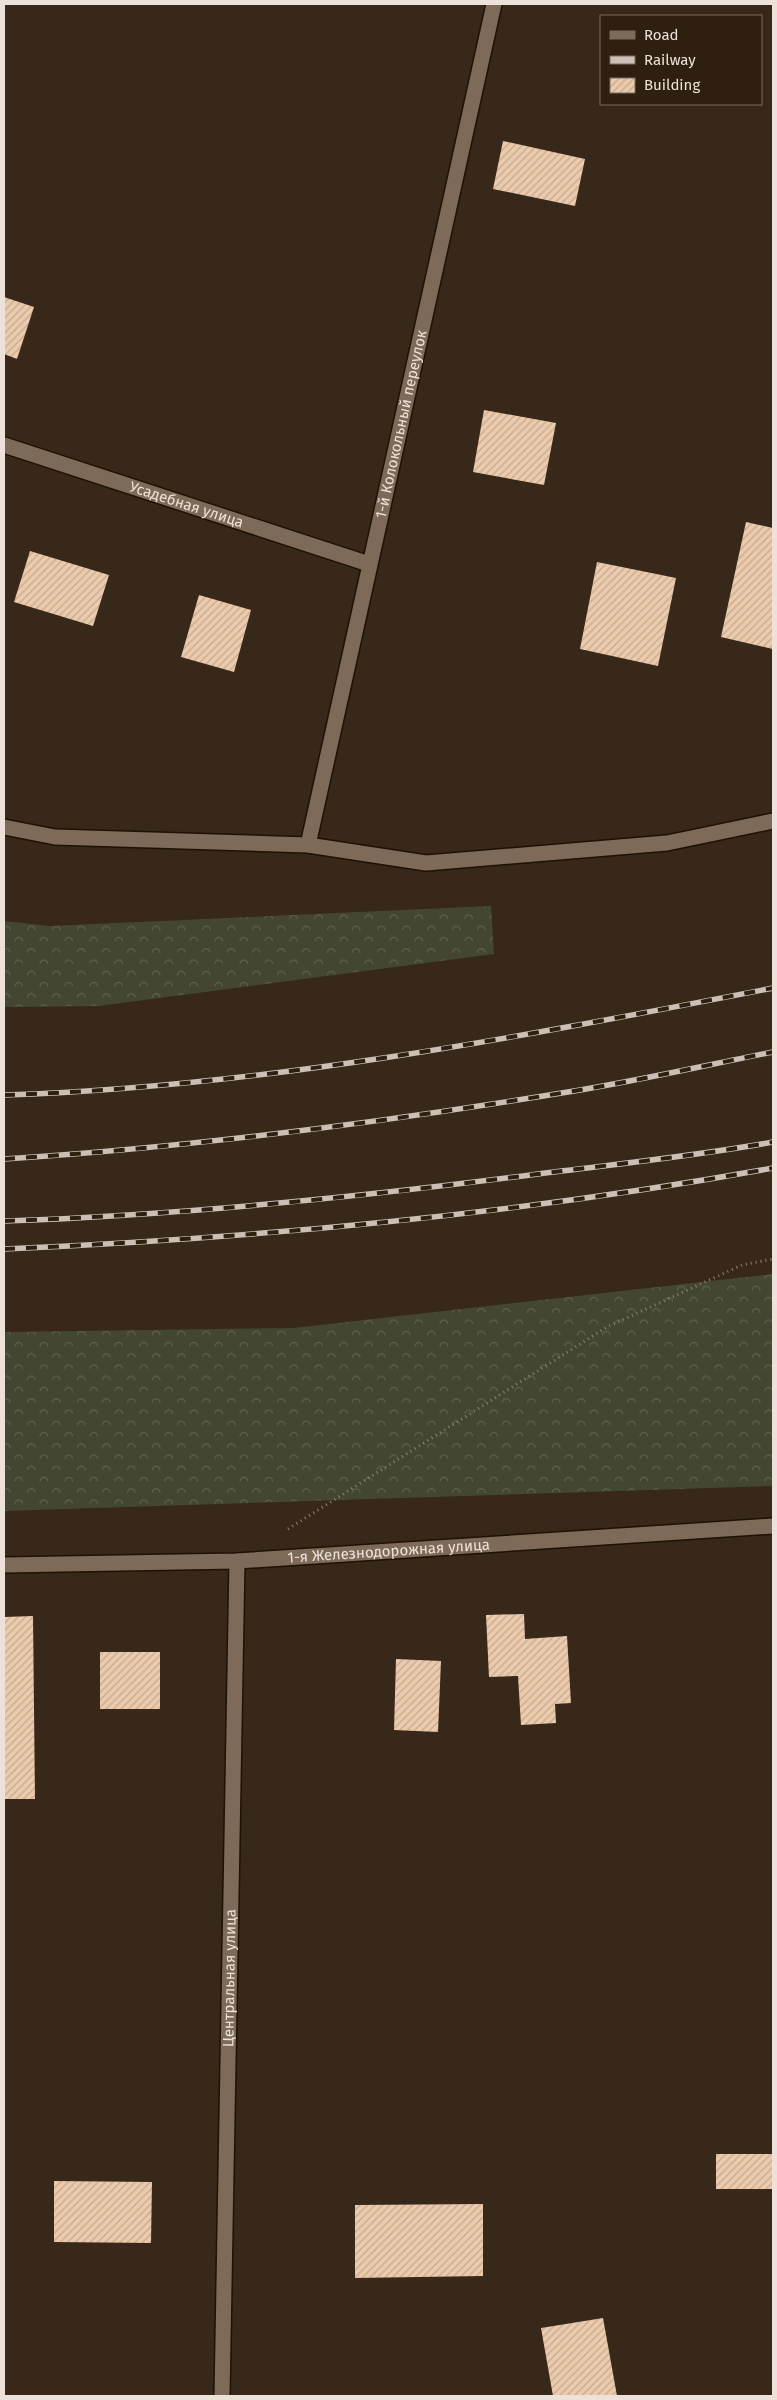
<svg xmlns="http://www.w3.org/2000/svg" width="777" height="2400" font-family="'Fira Sans',sans-serif">
<style>
.forest{fill:url(#forest-crowns)}
.building{fill:url(#building-hatch)}
.lines{fill:none;stroke-linecap:round;stroke-linejoin:round}
.street-casing{stroke:#1f1104;stroke-width:18}
.path{stroke:#8e8074;stroke-width:3;stroke-dasharray:1 4;stroke-linecap:butt}
.street{stroke:#7d6a59;stroke-width:15}
.rail-casing{stroke:#ccc0b6;stroke-width:5.5}
.rail{stroke:#2e1f10;stroke-width:4;stroke-dasharray:11;stroke-linecap:butt}
.labels{text-anchor:middle;dominant-baseline:central;stroke-width:5;stroke-linejoin:round;paint-order:stroke}
.street-label{font-size:15px;fill:#ede2d9;stroke:#2e1f10}
</style>
<defs>
<pattern id="forest-crowns" width="20" height="18" patternUnits="userSpaceOnUse" patternTransform="scale(1.25)"><rect width="20" height="18" fill="#434731"/><path d="M2 6a3 3 0 1 1 6 0M12 15a3 3 0 1 1 6 0" fill="none" stroke="#5e614e"/></pattern>
<pattern id="building-hatch" width="6" height="6" patternUnits="userSpaceOnUse" patternTransform="scale(1.25)"><rect width="6" height="6" fill="#eccbac"/><path d="M-1 1l2-2M0 6l6-6M5 7l2-2" fill="none" stroke="#c3a991"/></pattern>
</defs>
<rect width="100%" height="100%" fill="#382819"/>
<path class="forest" d="M491,906L494,954L98,1006L4,1007V921L50,926Z
M773,1274V1486L4,1511V1332L293,1328Z"/>
<path class="building" d="M503,141L585,159L575,206L493,189Z
M4,297L34,307L17,359L4,354Z
M484,410L556,423L544,485L473,472Z
M746,522L773,528V649L721,637Z
M30,551L109,575L93,626L14,602Z
M597,562L676,578L658,666L580,649Z
M199,595L251,610L234,672L181,657Z
M524,1614L525,1639L567,1636L571,1703L555,1704L556,1723L521,1725L518,1676L489,1677L486,1615Z
M33,1616L35,1799H4V1617Z
M100,1652H160V1709H100Z
M396,1659L441,1661L438,1732L394,1730Z
M716,2154H773V2189H716Z
M54,2181L152,2182L151,2243L54,2242Z
M483,2204V2276L355,2278V2205Z
M603,2318L617,2396H553L541,2328Z"/>
<g class="lines">
<g class="street-casing">
<g id="street">
<path id="s1" d="M4,445L369,564"/>
<path d="M4,827L55,837L308,845L426,863L667,843L773,821"/>
<path id="s2" d="M308,845L494,4"/>
<path id="s3" d="M4,1565L237,1561L773,1526"/>
<path id="s4" d="M222,2396L237,1561"/>
</g>
</g>
<path class="path" d="M288,1529L607,1327L742,1265L773,1259"/>
<use href="#street" class="street"/>
<g class="rail-casing">
<path id="rail" d="M4,1095C263,1087 519,1037 773,988
M4,1159C195,1147 385,1122 574,1091C641,1080 707,1065 773,1052
M4,1221C183,1215 361,1197 538,1174C616,1164 696,1156 773,1142
M4,1249C261,1238 520,1214 773,1168"/>
</g>
<use href="#rail" class="rail"/>
</g>
<g class="labels">
<g class="street-label">
<text stroke="none"><textPath href="#s2" startOffset="431">1-й Колокольный переулок</textPath></text>
<text stroke="none"><textPath href="#s1" startOffset="192">Усадебная улица</textPath></text>
<text stroke="none"><textPath href="#s3" startOffset="385">1-я Железнодорожная улица</textPath></text>
<text stroke="none"><textPath href="#s4" startOffset="418">Центральная улица</textPath></text>
</g>
</g>
<rect width="777" height="2400" fill="none" stroke="#ede2d9" stroke-width="10"/>
<rect x="600" y="15" width="162" height="90" fill="#2e1f10" stroke="#7a6d60"/>
<rect x="610" y="31" width="25" height="8" fill="#7d6a59" stroke="#7a6d60"/>
<text x="644" y="40" font-size="15" fill="#ede2d9">Road</text>
<rect x="610" y="56" width="25" height="8" fill="#ccc0b6" stroke="#7a6d60"/>
<text x="644" y="65" font-size="15" fill="#ede2d9">Railway</text>
<rect x="610" y="78" width="25" height="15" fill="url(#building-hatch)" stroke="#7a6d60"/>
<text x="644" y="90" font-size="15" fill="#ede2d9">Building</text>
</svg>
